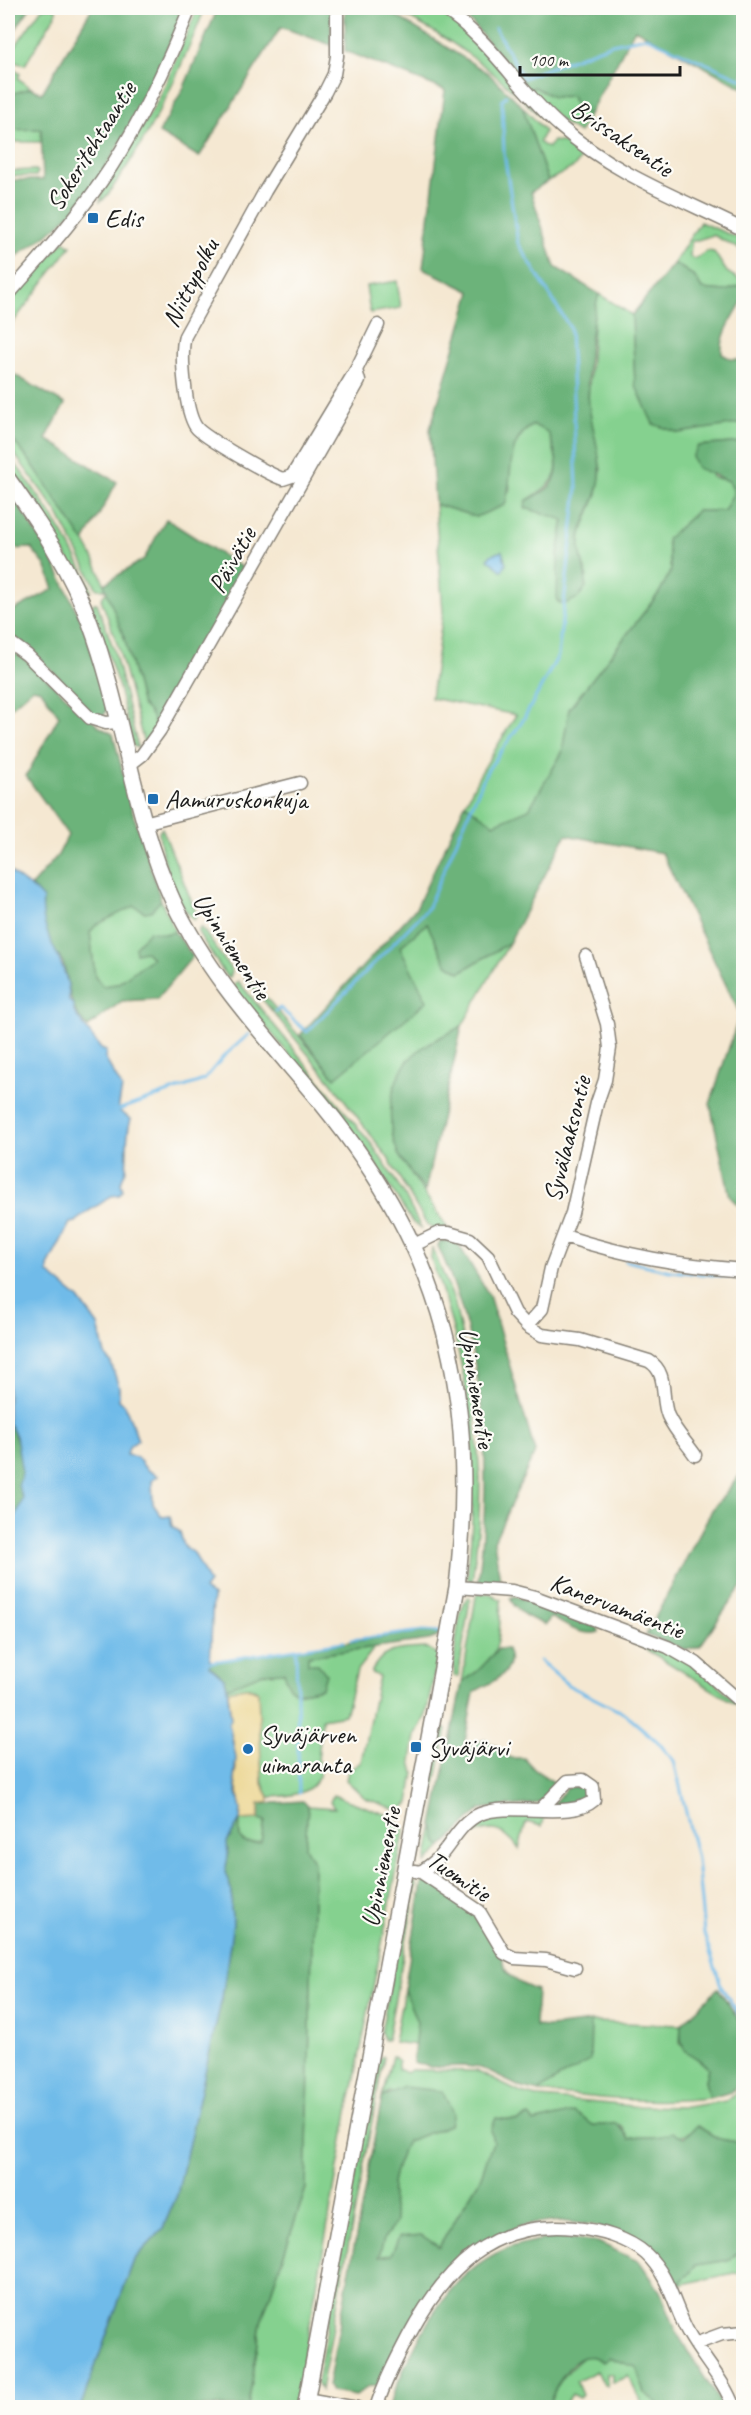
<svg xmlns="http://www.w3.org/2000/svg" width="751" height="2415" font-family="Caveat,sans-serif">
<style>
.green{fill:#85d18f;stroke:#507656;stroke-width:1.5}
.forest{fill:#6cb37a;stroke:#44684b;stroke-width:1.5}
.sand{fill:#eeda9e;stroke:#857b5d;stroke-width:1.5}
.water{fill:#70bbe9;stroke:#466c82;stroke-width:1.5}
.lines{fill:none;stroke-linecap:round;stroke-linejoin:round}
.stream{stroke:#70bbe9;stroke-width:3}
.minor-casing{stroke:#888277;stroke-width:15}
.major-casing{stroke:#888277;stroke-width:18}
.minor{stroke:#fff;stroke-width:12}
.major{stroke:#fff;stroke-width:15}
.poi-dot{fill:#1f6fb2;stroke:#fdfcf7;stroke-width:2}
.labels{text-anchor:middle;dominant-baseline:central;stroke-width:4.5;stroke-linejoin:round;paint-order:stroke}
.street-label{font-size:26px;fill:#1c1c1c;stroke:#fdfcf7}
.poi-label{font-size:26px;fill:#1c1c1c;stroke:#fdfcf7;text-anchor:start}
</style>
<rect width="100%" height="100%" fill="#fdfcf7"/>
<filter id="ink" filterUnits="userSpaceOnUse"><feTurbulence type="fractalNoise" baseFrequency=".0167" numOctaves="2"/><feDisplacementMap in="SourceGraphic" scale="12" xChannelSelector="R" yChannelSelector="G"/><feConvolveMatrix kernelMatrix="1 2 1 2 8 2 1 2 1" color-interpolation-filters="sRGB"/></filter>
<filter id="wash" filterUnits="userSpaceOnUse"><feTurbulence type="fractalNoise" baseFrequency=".008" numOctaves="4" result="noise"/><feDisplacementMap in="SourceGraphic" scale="24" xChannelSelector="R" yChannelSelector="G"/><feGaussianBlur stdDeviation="1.35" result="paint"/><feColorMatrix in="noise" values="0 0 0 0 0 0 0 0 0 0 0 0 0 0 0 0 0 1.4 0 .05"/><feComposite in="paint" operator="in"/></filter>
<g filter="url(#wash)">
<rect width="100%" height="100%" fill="#f5e8d2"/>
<path class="green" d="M42,8H56V14L25,65L14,62L9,55Z
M198,8H205C181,68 155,128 117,181C112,188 107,198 100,202L102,194L159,99Z
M387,8H433L449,17L484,50L518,91L549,123L548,124C499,75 451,35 387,8Z
M8,65L20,74L18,78L31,88L8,95Z
M534,87L553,97L573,96L572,101L588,116L579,133L562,122L529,91Z
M522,106L545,131L539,142L548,148L553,141L562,142L582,157L574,167L548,181Z
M21,128L41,129V142H8V130Z
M36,170L38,172L36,176H8V171Z
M700,222L743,240V251L713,235L691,242L690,257L695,259L707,251L714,252L727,272L743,282V285L725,291L702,289L694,276L674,263Z
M64,241L71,246L8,329V303Z
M397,281L401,308L370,313L366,286Z
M599,294L632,315L635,384L715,426L743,423V442L699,446L712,477L729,481L734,492L724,511H697L667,539L671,571L659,593L569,709L562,753L529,810L494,824L465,804L479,776L516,715L431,698L443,612L435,504L476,517L510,490C507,468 511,436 534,425L548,432C562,471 562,479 526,501L564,519L558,555V601L587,577L579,549L581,534L597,494L601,470L588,403L594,310Z
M8,434C45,480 87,532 106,589H97L57,512L8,445Z
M8,454C41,497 71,541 92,591L86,592L38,504L8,465Z
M107,591L125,640L142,705C159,719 157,729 144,744L118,646L101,599Z
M94,603H97L114,650L138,748L133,746L119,688L92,606Z
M162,828L197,915L194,920C177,906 160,854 159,832Z
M161,900L175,932L164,934L145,951L152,958L117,984L103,986L95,977L90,932L96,925L134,905L145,912Z
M427,923L446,963L460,972L509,943L462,1026L434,1041L408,1060L398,1154L447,1227L435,1230L427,1225L388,1158L331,1082L244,977L245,973L335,1078L399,947Z
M201,927L232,971L230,977L226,976L198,932Z
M238,981L373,1146L403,1192L421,1228L413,1223L367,1150L237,991L234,985Z
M432,1247L454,1300L473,1387L480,1478L479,1523L472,1582L467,1578C481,1464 471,1367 431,1259Z
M479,1593L491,1594L501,1600C498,1649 503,1652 462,1683L476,1596Z
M468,1597L470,1599L458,1677L454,1676C454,1659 457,1609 468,1597Z
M643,1640L690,1660L743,1708C706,1687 671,1663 633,1642Z
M375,1647L357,1670L345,1715L322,1719L318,1761L321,1770C315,1795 291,1796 269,1797C252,1766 264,1724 256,1690L246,1687L228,1691L227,1688C244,1681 266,1668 285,1672L297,1693L322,1688L308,1664L307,1656Z
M428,1648L438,1655L426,1715L415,1736L411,1761L414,1773L409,1803L400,1811L365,1798L346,1780L348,1771L361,1762L379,1676L371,1673C381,1647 403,1649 428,1648Z
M445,1728L447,1730L418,1860L416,1855L441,1731Z
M333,1795L393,1817L404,1829L403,1839L348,2112L295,2407L248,2408L261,2322L306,2188L314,1863L305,1847L308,1806L335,1808L330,1802Z
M495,1814L545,1816L542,1826L526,1822L519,1849C502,1825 488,1826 463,1839L460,1837L480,1819Z
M259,1819L265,1821L261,1842C239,1847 238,1839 240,1820Z
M433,1825L437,1841L442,1847L426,1863Z
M414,1882L417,1884L387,2040H384L381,2032L409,1888Z
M404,1990L417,2022L415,2045L394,2042Z
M591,2022L681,2025L680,2044L708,2068L705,2081L709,2098C653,2104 595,2098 539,2092C554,2077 573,2073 589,2060Z
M383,2056L384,2057L321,2390L317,2382L377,2060Z
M392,2056L398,2061V2069L407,2073L411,2070L476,2071L521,2093L541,2098L633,2106L686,2107L726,2101L743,2087V2143L719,2139L697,2126C679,2145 652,2132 629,2139L622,2126L593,2125L574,2112L534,2122L529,2116L517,2121L496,2118L491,2131L493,2142L480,2179L439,2247L421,2235L391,2255L378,2257L384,2238L396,2222C387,2188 392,2172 407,2141L450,2125L390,2091L382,2097Z
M743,2248V2275L734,2273L678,2285L696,2265L730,2260Z
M585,2356H592L603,2362L609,2357L636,2367L645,2393L662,2407H630L641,2402L628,2376L612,2383V2374H607V2386L604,2385L597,2371L576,2381L582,2395L579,2398L571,2394L563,2407L548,2408C555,2385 566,2371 585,2356Z"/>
<path class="forest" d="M8,8H30L8,40Z
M92,8H185C153,81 120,161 64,220C46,238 31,245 12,260L8,234V180H43L41,129L8,130V95L31,88L42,93Z
M218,8H331V45L281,27L199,157L159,133L184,87Z
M345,8H376L395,15L488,73L522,106L548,181L531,192L555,267L599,294C591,320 585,377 589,404C591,426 599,446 600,468C602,496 584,514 580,538C578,555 587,570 586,587L578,598L563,605L557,601L558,555L564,520L525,508L526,501C533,497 545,492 550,486C564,471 554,448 548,432L533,425C504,440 514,479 505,505L476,517L435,504L430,429L471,292L423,268L445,90L345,51Z
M452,8H743V88L635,29L588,116L576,107L572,96L553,97L534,87L529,91L473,24Z
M674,263L694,276L702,289L725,291L743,285C743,289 745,297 743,300C734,317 720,334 722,354L731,359L743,360V423L679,433L653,424L635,384L632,315Z
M8,371L65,404L46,439L117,482L84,542L33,465L8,434Z
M743,442H744L743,1210L730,1197L710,1104L740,1014L662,853L566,835L509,943L460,972L446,963L427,924L400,947L427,1001L335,1078L300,1035L416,908L465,804L494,824L529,809L562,753L569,709L659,593L671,571L667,539L697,511H724L734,492L729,481L697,468L692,457L698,446Z
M8,490L47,549L66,588L86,632L108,707L102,719C83,710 82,703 68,688C51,668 29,650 8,635V613L54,589L45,565L31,548L8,549Z
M166,519L249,572L155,731C155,720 151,712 142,705L125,640L104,584L144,559Z
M8,648L28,662L100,727L113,734L133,813L161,900L151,911L145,912L134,906L96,925L90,932L95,977L103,986L117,984L152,958L145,951L136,953L135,947L149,931L164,934L175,932L193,956L157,999L122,1001L88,1027C66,1007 72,989 63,963C61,957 53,951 50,945C43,932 41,914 43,899L31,886L58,855L68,835L26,776L59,716L41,690L33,688L8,710Z
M462,1026L425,1191C417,1179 404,1166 398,1153C386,1125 388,1085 408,1061C421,1045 445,1035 462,1026Z
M446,1241L457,1242L489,1295L535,1452L494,1541L501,1586L478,1582C493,1470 486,1350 438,1246L440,1242Z
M8,1422C16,1436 23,1455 22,1472C22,1486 18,1484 23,1499L8,1535Z
M743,1471V1584L700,1646L687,1650L646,1635L712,1510Z
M515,1596L598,1628L599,1632C582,1637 565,1625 551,1617L545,1625C530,1618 517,1614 510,1598Z
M423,1631L441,1632L437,1637L429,1640L308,1656V1664H318L326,1674L322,1688L297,1693L289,1687L284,1672L263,1673L227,1688L225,1679L210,1666L211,1662Z
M498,1649H507C518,1673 491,1682 474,1692L464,1747L485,1740L501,1749L510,1758H524L535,1770L555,1783L540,1803L481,1809L442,1847L437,1841L433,1825L462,1683L479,1670Z
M577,1786L586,1788L587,1798L558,1805L553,1804L567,1788Z
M303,1801L308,1806L305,1847L314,1863L306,2188L261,2322L248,2407L80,2408L134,2260L162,2230L177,2195L222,1998L233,1923L231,1909L232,1892L225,1872L228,1857L227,1842L240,1820C238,1839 239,1847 261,1842L265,1821L259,1819V1804Z
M426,1881L472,1907L503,1954C499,1974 521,1985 537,1990L535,2026L550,2027L591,2022L590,2060C573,2073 555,2077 539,2092L522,2088L481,2068L465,2066L430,2067L413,2062L417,2022L404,1990L422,1884Z
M718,1988L743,2026V2080L731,2092L709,2098L705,2081L708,2068C691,2048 679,2061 681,2025Z
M404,2087L442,2091L453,2113L450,2125L407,2141C392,2172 387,2189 396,2222L384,2238L379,2257L391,2255L399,2237L421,2235L439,2247L480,2179L493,2142L491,2131L496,2118L517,2121L529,2116L534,2122L574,2112L593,2125C617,2128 612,2113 629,2139C643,2135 660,2140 672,2132L684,2137L697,2126L719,2139L743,2143V2248L730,2260L696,2265L678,2285L664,2265L640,2243L593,2225L560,2221L522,2225L466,2253L380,2384L368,2387L356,2396L331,2392L328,2386L382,2097Z
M557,2237L598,2242L640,2262L660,2291L678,2335L723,2407H662L645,2393L636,2367L609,2358L603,2362C576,2341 555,2387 548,2407H388C411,2350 442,2276 503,2250C520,2243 539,2240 557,2237Z"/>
<path class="sand" d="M246,1687L258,1692L262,1784L269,1797V1802L259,1804V1819L240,1820L239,1795L234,1779L236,1768L233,1740L228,1724L231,1719L228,1691Z"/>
<path class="water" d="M502,551L506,564L502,571L488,559L491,555Z
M8,869C19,881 33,886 43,899C38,938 71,962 69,1001L74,1004V1012L101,1049L106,1051L105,1058L122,1088L118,1110L131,1119C125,1135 128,1153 126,1169C125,1174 122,1178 121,1183L123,1190L119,1195L111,1196C100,1206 84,1211 76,1222L70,1223L48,1266V1273L79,1299L98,1325L105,1355L111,1363L119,1387V1400L125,1405L138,1440L130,1446L126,1455L137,1457L146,1469L158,1476L152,1481L153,1504L162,1517L170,1516L172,1526L180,1532L184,1546L194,1553L209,1583L204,1590L213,1596L210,1666L225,1679L227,1688L231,1719L229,1724L236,1758L234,1779L241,1809L240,1820L227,1842L228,1857L225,1872L232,1892L231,1909L233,1923L222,1998L177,2195L162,2230L134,2260L80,2408L8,2407V1535L23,1499L18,1486L22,1473L16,1436L8,1422Z"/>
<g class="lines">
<path class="stream" d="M483,8L487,14
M495,28L523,78L612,44L646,37L744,80
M276,1011L280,1008L307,1032L427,909L487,771L522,722L558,656L577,488L570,328L518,243L504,153L502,100L506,96
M118,1110L204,1080L223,1057L249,1034
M626,1261L670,1271L744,1278
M351,1640L423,1631L441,1632
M296,1649L299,1793
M540,1661L568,1685L625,1714L658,1742L674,1761L697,1859L704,1934L722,1988L744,2022
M211,1662L343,1642"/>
</g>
</g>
<g filter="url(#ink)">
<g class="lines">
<g class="minor-casing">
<path id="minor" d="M337,8V56L334,74L325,92L265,191L185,336C180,354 185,411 196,427C203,437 270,475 283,479L292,476L356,370L378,325
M442,8C490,38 518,90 561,127C615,175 680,198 744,230
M8,295C44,254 81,213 111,167C143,117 168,63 190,8
M8,641L27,655L90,718L106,723L118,722
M129,765L142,755L160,730L359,381L356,370
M144,823L300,783
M564,1236C626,1256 679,1265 744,1270
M414,1245L439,1233H449L470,1239L488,1256L515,1313L527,1326L542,1335L580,1340L649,1361C669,1373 660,1397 668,1416C675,1431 686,1442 695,1455
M527,1326L542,1309L551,1268L572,1213L597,1103L605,1080L610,1048L607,1024L586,956
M457,1587L512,1591L535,1597L668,1647L696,1663L744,1705
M415,1871L421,1872L479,1911L504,1953L514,1958L546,1960L575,1968
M421,1872C427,1867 434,1863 439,1857C452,1843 461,1822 480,1814C511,1801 571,1821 594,1800L593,1787L583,1780L568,1781L541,1809
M695,2344L722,2334L744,2332
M306,2399L357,2408
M376,2408C384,2383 396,2360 408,2337C444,2270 491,2219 575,2228C599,2230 628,2238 646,2254C670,2276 674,2308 689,2334C703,2359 724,2380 734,2408"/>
</g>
<g class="major-casing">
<path id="major" d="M8,479C40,524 71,571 90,623C124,714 132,812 173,901C209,978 268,1039 322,1104C446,1256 478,1394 457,1587L305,2408"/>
</g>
<use href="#minor" class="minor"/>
<use href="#major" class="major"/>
</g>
</g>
<g class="poi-dot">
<rect x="87" y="212" width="12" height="12" rx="3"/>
<rect x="147" y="793" width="12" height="12" rx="3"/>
<rect x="410" y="1741" width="12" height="12" rx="3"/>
<circle cx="248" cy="1749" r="6"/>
</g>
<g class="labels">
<g class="street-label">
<text transform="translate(622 138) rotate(34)">Brissaksentie</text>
<text transform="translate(91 146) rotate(-58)">Sokeritehtaantie</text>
<text transform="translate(190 283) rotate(-63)">Niittypolku</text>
<text transform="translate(232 560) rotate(-61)">Päivätie</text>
<text transform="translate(232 946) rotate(57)">Upinniementie</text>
<text transform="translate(567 1139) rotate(-76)">Syvälaaksontie</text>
<text transform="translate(477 1388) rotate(81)">Upinniementie</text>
<text transform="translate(617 1606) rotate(21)">Kanervamäentie</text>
<text transform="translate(381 1867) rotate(-79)">Upinniementie</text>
<text transform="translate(459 1876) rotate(34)">Tuomitie</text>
</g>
<g class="poi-label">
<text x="105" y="218">Edis</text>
<text x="165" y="799">Aamuruskonkuja</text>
<text x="260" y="1734">Syväjärven<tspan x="260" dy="30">uimaranta</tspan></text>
<text x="428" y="1747">Syväjärvi</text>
</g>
</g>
<rect width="751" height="2415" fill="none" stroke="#fdfcf7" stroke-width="30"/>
<path d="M520 66v9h160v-9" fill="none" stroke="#1c1c1c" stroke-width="3"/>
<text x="529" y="66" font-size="18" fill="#1c1c1c" stroke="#fdfcf7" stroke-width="4.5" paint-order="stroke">100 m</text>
</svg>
